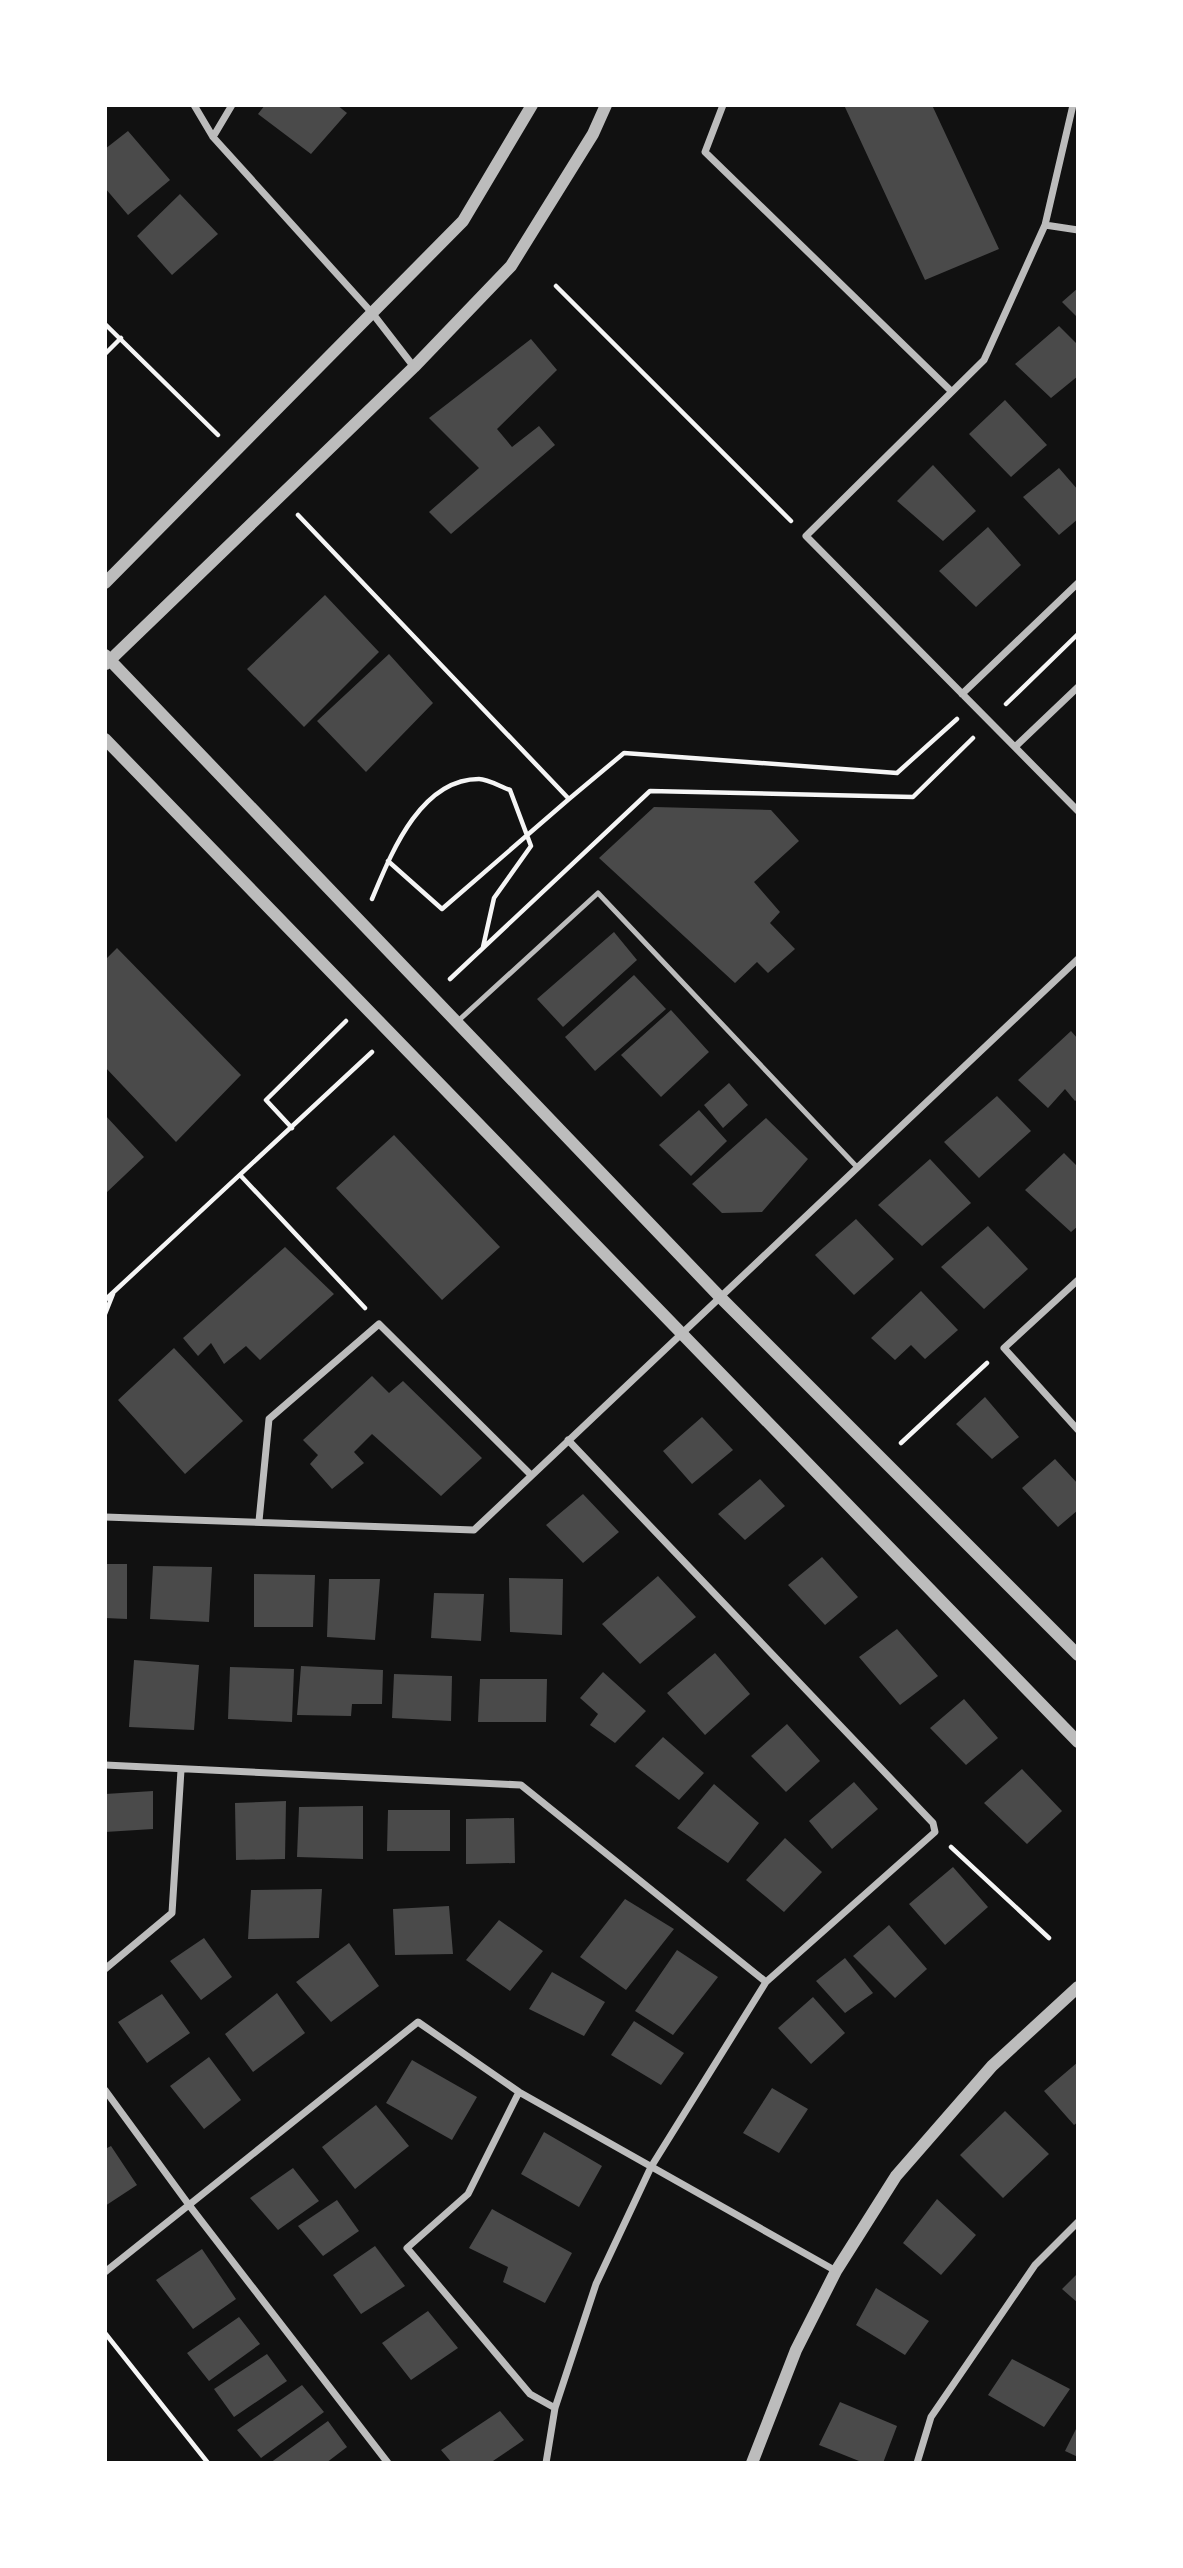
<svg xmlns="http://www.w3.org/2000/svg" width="1183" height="2568" font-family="'Zilla Slab',serif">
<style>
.building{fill:#4a4a4a}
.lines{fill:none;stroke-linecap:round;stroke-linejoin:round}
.path{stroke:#f5f5f5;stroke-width:4.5}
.service{stroke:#bcbcbc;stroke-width:5}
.minor{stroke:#bcbcbc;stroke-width:7}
.tertiary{stroke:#bcbcbc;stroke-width:12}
</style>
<rect width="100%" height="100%" fill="#111"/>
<path class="building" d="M265,105H337L347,113L311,154L258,114Z
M844,105H932L999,249L925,280Z
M128,131L170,180L128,215L105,188V149Z
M180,194L218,234L172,275L137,236Z
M1078,288V318L1062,302Z
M1059,326L1078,345V376L1051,398L1015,364Z
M531,339L557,370L497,429L512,447L539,426L555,445L451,534L429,512L479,468L429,418Z
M1005,400L1047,445L1011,477L969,434Z
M933,465L976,511L943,541L897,501Z
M1059,468L1078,490V519L1059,535L1023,497Z
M988,527L1021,565L976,607L939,571Z
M325,595L379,652L304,727L247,669Z
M389,654L433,703L366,772L317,721Z
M654,807L771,810L799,841L754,882L780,912L770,923L795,949L768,973L757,962L735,983L599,858Z
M614,932L637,960L563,1027L537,999Z
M117,948L241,1075L176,1142L105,1067V960Z
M634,975L666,1009L595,1071L565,1037Z
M671,1010L709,1052L661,1097L621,1055Z
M1071,1031L1078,1039V1099L1075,1101L1065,1089L1048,1108L1018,1080Z
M729,1083L748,1105L723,1128L704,1105Z
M997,1096L1031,1131L979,1178L944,1142Z
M699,1110L727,1141L691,1176L659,1145Z
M105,1115L144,1157L105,1194Z
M766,1118L808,1159L762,1212L722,1213L692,1184Z
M394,1135L500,1247L442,1300L336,1188Z
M1064,1153L1078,1167V1226L1071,1232L1025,1190Z
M930,1159L971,1203L922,1246L878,1205Z
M856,1219L894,1259L854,1295L815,1255Z
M988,1226L1028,1269L984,1309L941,1267Z
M285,1247L334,1294L260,1360L246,1346L224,1364L211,1343L198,1356L183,1338Z
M921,1291L958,1330L925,1359L911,1345L895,1360L871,1338Z
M174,1348L243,1421L185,1474L118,1400Z
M372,1376L389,1393L403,1381L482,1458L441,1496L372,1434L354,1452L364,1463L332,1489L310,1464L318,1455L303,1440Z
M985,1397L1019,1437L992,1459L956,1424Z
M702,1417L733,1450L692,1484L663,1451Z
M1055,1459L1078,1484V1510L1058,1527L1022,1488Z
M760,1479L785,1506L745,1540L718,1514Z
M583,1494L619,1532L583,1563L546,1525Z
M822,1557L858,1597L825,1625L788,1585Z
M105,1564H127V1619L105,1618Z
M153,1566L212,1567L209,1622L150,1619Z
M254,1574L315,1575L313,1627H254Z
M658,1576L696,1617L640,1664L602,1624Z
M509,1578L563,1579L562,1635L510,1632Z
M329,1579H380L375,1640L327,1637Z
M434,1593L484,1594L481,1641L431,1638Z
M897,1629L938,1676L900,1705L859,1657Z
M715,1653L750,1694L705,1735L667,1693Z
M134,1660L199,1665L194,1730L129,1727Z
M301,1666L383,1670L382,1704H352L351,1716L297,1715Z
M230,1667L294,1669L292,1722L228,1719Z
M603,1672L646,1711L615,1743L590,1725L598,1714L580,1698Z
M394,1674L452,1676L451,1721L392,1718Z
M480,1679H547L546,1722H478Z
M964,1699L998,1738L966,1765L930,1728Z
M787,1724L820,1761L786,1792L751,1756Z
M663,1737L704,1773L679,1800L635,1766Z
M1022,1769L1062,1811L1027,1844L984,1803Z
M854,1782L878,1809L832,1849L809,1821Z
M714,1784L759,1823L728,1863L677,1828Z
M153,1791V1829L105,1832V1794Z
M286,1801L285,1859L236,1860L235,1803Z
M363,1806V1859L297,1857L299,1807Z
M388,1810H450V1851H387Z
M514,1818L515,1863L466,1864V1819Z
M785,1838L822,1872L784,1912L746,1880Z
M953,1867L988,1907L945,1945L909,1904Z
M322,1889L319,1938L248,1939L251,1890Z
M625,1899L674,1929L626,1990L580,1957Z
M449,1906L453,1954L395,1955L393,1909Z
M499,1920L543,1951L510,1991L466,1960Z
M889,1925L927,1969L895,1998L853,1956Z
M204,1938L232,1977L201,2000L170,1961Z
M349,1943L379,1986L331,2022L296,1982Z
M677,1950L718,1977L673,2035L635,2011Z
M845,1958L873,1993L845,2013L816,1981Z
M552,1972L605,2002L584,2036L529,2009Z
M277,1993L305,2033L253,2072L225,2034Z
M162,1994L190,2033L147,2063L118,2022Z
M813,1997L845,2033L811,2064L778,2028Z
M634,2021L684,2053L661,2085L611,2055Z
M209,2057L241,2100L204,2129L170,2086Z
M412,2060L477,2097L452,2140L386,2103Z
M1078,2062V2122L1074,2125L1044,2091Z
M772,2088L808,2109L779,2153L743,2133Z
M376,2105L409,2146L355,2189L322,2147Z
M1005,2111L1049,2154L1003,2198L960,2155Z
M544,2132L602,2166L579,2207L521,2174Z
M111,2146L137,2185L105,2206V2149Z
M293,2168L319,2201L278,2230L250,2198Z
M937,2199L976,2235L941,2275L903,2243Z
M337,2200L359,2231L323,2256L298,2226Z
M492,2209L572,2253L545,2303L503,2282L508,2267L469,2248Z
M375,2246L405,2286L361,2314L333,2275Z
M202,2249L236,2299L193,2329L156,2280Z
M1078,2273V2303L1062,2289Z
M876,2288L929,2321L905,2355L856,2325Z
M428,2311L458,2348L411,2380L382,2343Z
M239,2317L260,2344L209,2381L187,2353Z
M267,2354L287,2381L234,2417L214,2389Z
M1012,2359L1070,2389L1044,2427L988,2395Z
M302,2385L324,2412L261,2458L237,2430Z
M840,2402L897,2426L883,2463H864L819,2445Z
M500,2411L524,2440L490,2463H452L441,2450Z
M328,2421L347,2447L326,2463H270Z
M1078,2425V2457L1065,2451Z"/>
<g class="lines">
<path class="path" d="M556,286L791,521
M105,324L218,435
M105,354L121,338
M298,515L569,799L442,909L388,861
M1006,704L1078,634
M569,799L624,753L897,773L957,719
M372,899C391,854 420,779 479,779C488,779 501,787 510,790L531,846L494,898L483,947
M450,979L650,791L913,797L973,738
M292,1128L266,1100L346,1021
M241,1176L365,1308
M105,1300L372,1052
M105,1314L113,1294
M901,1443L987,1363
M951,1847L1049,1938
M105,2333L208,2463"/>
<path class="service" d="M458,1021L598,893L856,1166"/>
<path class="minor" d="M194,105L213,137L373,314L414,367
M723,105L705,152L950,390
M1073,105L1045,225L984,360L806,536L1078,811
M213,137L232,105
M1045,225L1078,230
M962,694L1078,583
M1015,747L1078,687
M1078,1280L1004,1348L1078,1430
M105,1517L474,1530L1078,959
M259,1521L269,1419L379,1324L531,1475
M105,1765L521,1785L766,1982
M105,1969L172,1913L181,1770
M105,2090L189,2205L388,2463
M519,2092L468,2194L407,2248L530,2394L555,2408
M105,2272L418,2022L519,2092L836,2271
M546,2463L555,2408L596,2284L651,2167L766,1982L935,1832L933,1823L568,1440
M917,2463L931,2417L1035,2265L1078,2222"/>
<path class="tertiary" d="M105,583L463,221L532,105
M105,655L720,1297L1078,1655
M106,664L414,367L511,266L593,134L606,105
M105,739L1078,1742
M752,2463L796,2350L836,2271L896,2176L992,2066L1078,1987"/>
</g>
<rect width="1183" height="2568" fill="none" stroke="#ffffff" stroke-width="214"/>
</svg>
